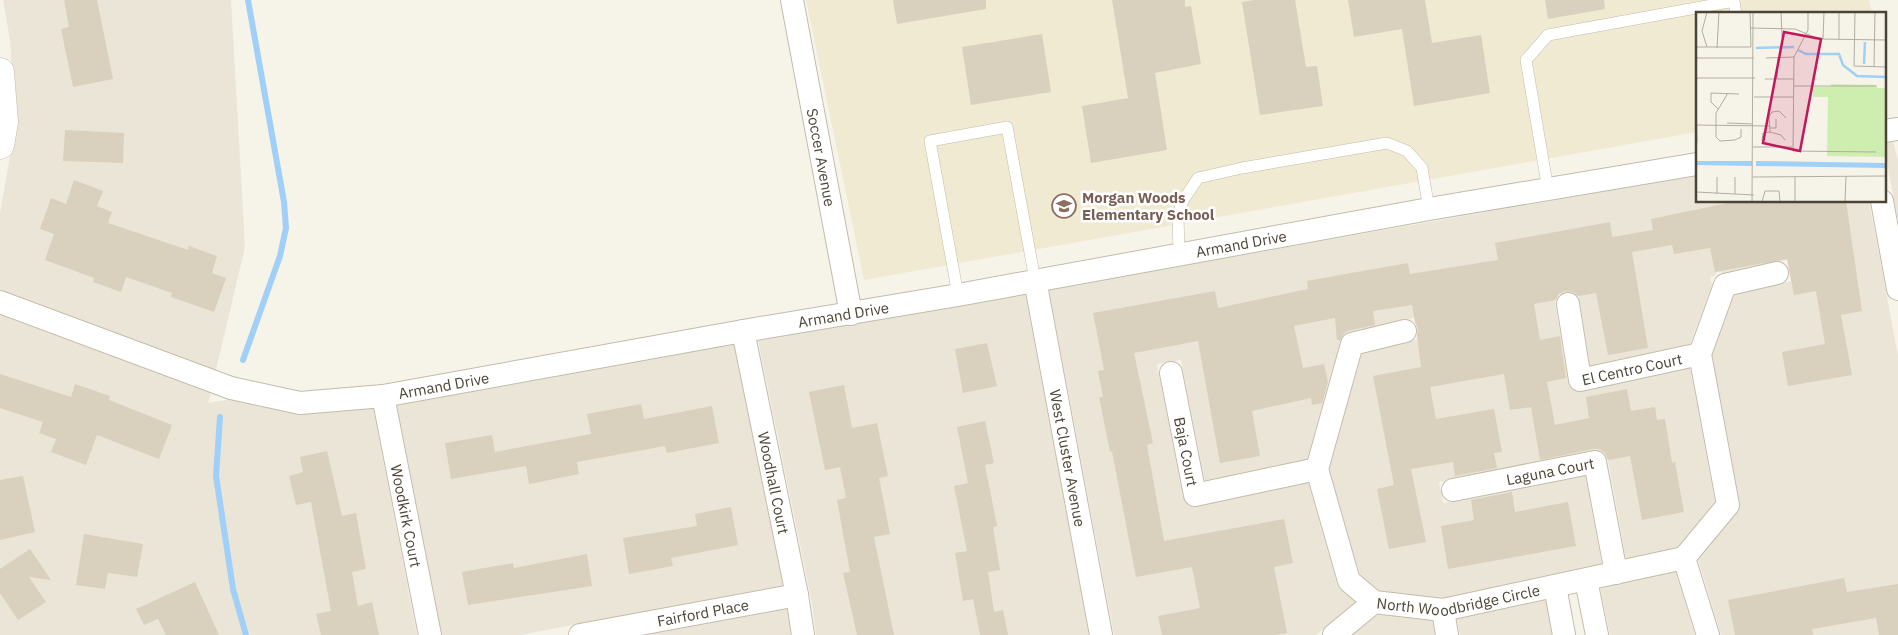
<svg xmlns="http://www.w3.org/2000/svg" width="1898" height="635" font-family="'IBM Plex Sans',sans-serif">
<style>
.residential{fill:#ebe5d7}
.education{fill:#f0ead2}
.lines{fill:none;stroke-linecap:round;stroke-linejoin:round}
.stream{stroke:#a0cff8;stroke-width:6}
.building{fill:#d9d0bd}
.service-casing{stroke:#c3bcaa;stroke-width:12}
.minor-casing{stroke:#c3bcaa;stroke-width:24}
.tertiary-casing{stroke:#c3bcaa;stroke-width:29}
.service{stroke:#fff;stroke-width:11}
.minor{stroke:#fff;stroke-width:22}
.tertiary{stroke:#fff;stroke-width:28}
.labels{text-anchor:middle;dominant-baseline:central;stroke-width:5;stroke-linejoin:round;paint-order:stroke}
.street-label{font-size:15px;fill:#4b4436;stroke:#fff}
.education-label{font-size:15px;font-weight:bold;fill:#785e54;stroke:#fff;text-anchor:start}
.inset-river{fill:none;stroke:#a0cff8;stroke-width:2.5}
.inset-road{fill:none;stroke:#b2ada1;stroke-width:1}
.view{fill:#c2185b;fill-opacity:0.15;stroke:#c2185b;stroke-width:2.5}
.inset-edge{fill:none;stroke:#4b4436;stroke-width:2.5}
</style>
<rect width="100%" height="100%" fill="#f6f3e9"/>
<path class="residential" d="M3,0H231L245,247L216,370L0,289V213L16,123L10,40Z
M1893,141L1898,161V221L1884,146V142Z
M1697,175V201H1869L1898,356V635H1721L1698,559L1737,512L1740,503L1712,354L1734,294L1792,281L1787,260L1725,274L1717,271L1715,276L1710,277L1712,285L1690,344L1590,366L1578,292L1554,295L1568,382L1583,390L1690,367L1715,503L1677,548L1626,559L1608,460L1593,451L1439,482L1443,503L1585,475L1602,565L1443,599L1380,592L1360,575L1329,469L1362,353L1419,339L1414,318L1349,333L1340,342L1307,460L1205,482L1181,360L1157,364L1183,498L1197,506L1308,482L1337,584L1340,589L1356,602L1316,635H1114L1049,289Z
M1025,293L1089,635H816L812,603L758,340Z
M0,314L211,393L208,403L231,399L300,414L373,408L417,635H0Z
M734,344L783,586L520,635H442L397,405Z
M1675,571L1695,635H1610L1600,588Z
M1546,600L1552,635H1460L1457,618Z
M787,608L791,635H640Z
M1378,614L1432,620L1435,635H1352Z"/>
<path class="education" d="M806,0H1869L1872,14H1697V132L864,280Z"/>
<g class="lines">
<path class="stream" d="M243,360L280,256L286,228L284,202L248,0
M220,417L216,476L233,589L246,635"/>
</g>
<path class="building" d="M64,0H97L113,79L73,87L61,29L69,27Z
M893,0H986V9L897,24Z
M1112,0H1185V7L1191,6L1201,64L1155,73L1167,150L1091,163L1082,106L1128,98Z
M1254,0H1295L1306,67L1317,66L1323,106L1260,115L1242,2Z
M1348,0H1425L1432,43L1481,35L1490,93L1414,106L1402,29L1354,37Z
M1545,0H1604L1605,9L1548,19Z
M1042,34L1051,92L971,105L962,47Z
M65,130L124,133L123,163L63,161Z
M74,180L103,191L97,206L112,212L108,223L188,250L189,246L217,256L212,273L226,278L214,312L171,297L172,293L126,277L121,292L93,282L94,278L45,260L54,234L40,229L51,198L66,204Z
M1737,201H1846L1862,311L1841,315L1852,375L1788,386L1782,352L1825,344L1816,291L1794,295L1787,259L1715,272L1710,248L1674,254L1672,245L1632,252L1648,348L1608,355L1596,293L1578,296L1572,292L1565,291L1559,294L1556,300L1534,304L1540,340L1560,336L1566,378L1547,382L1555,425L1589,418L1586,397L1627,389L1631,411L1655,407L1657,420L1665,419L1672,463L1675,462L1684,512L1642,520L1630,456L1608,460L1605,453L1599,449H1593L1540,460L1531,407L1510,410L1504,374L1430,387L1436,419L1494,409L1502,452L1494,453L1497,468L1455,476L1453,462L1411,469L1426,542L1389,549L1377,489L1394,485L1373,376L1421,367L1417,336L1418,328L1415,322L1412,305L1373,311L1375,325L1348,331L1343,334L1340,340H1337L1335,318L1294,326L1303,368L1324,364L1328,382L1322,403L1312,405L1311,398L1252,411L1260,456L1220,463L1198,341L1134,353L1153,443L1147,445L1164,541L1284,519L1293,563L1274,567L1287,633L1274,635H1162L1158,616L1200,608L1192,567L1136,577L1112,451L1110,452L1099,397H1103L1098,371L1104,370L1093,313L1215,291L1218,308L1308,289L1307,281L1351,273L1408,263L1410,274L1498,260L1495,243L1610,222L1612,237L1653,230L1651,219Z
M987,343L997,386L963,393L955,349Z
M0,374L71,397L75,384L110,396L109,400L172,425L159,459L97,435L86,465L51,452L56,439L39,433L43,422L0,408Z
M844,385L852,428L877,423L888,476L879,478L890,534L874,537L894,635H857L843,573L850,572L837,500L846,498L840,467L825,470L809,392Z
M641,404L644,419L712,406L719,443L667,453L665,446L577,462L579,474L529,484L526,466L451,479L445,443L492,435L495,452L591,434L587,414Z
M985,421L994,463L985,465L997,526L993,527L1000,570L988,572L994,612L1003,610L1008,635H980L973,599L963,601L955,553L967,551L954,486L968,483L957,427Z
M327,451L342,516L356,513L366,569L352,572L358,606L372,602L379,635H321L316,614L331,611L311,502L296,505L289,476L303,472L300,457Z
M23,476L35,532L0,540V480Z
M1512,492L1515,512L1568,502L1576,546L1448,569L1441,526L1474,520L1471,500Z
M731,507L738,545L671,558L673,566L629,574L623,538L697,526L695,514Z
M84,534L143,544L137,577L108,573L105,589L76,585Z
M30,549L51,580L29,577L46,602L18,620L0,593V569Z
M587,554L592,586L468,605L462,572L513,563L514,568Z
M1844,578L1847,592L1898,584V635H1879L1876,618L1812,629L1813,635H1735L1728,600Z
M195,582L219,635H166L158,619L144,625L136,609Z"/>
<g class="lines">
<g class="service-casing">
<path id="service" d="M1548,190L1526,60L1548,35L1734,1L1736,14
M1179,254L1178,214L1184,199L1198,178L1242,168L1387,143L1407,151L1422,168L1429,209
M958,295L930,141L1007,127L1035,280"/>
</g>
<g class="minor-casing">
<g id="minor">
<path id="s1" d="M792,0L851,314"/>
<path d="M1884,131L1898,129"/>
<path d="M1882,201L1898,289"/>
<path id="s2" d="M1035,280L1101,635"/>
<path id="s3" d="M0,302L231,388L300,403L383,396L743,331L958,295L1429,209L1697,164"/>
<path id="s4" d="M1568,304L1580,380L1700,354"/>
<path id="s5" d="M743,331L797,595L803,635"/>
<path id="s6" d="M1405,331L1352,344L1317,469L1349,581L1374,602L1443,610L1684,558L1728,505L1700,354L1725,285L1777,273"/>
<path id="s7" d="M1171,373L1195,495L1317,469"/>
<path id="s8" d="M383,396L430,635"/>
<path id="s9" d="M1453,490L1595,462L1616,573"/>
<path d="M1684,558L1708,635"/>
<path d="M1586,580L1597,635"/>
<path d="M1555,586L1564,635"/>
<path d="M1443,610L1447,635"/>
<path id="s10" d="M580,635L797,595"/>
<path d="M1334,635L1374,602"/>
</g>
</g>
<g class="tertiary-casing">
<path id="tertiary" d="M0,72L4,122L0,145"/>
</g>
<use href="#service" class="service"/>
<use href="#minor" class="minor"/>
<use href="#tertiary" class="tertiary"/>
</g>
<defs>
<g id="school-ring" transform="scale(1.25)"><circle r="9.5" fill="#fff" stroke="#8d6e63" stroke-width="1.5"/><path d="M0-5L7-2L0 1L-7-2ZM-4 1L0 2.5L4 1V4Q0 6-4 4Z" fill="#8d6e63"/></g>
</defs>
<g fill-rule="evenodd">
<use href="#school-ring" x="1064" y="206"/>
</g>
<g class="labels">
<g class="street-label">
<text stroke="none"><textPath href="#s1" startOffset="160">Soccer Avenue</textPath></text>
<text stroke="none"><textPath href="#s3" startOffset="1272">Armand Drive</textPath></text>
<text stroke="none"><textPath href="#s3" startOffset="868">Armand Drive</textPath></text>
<text stroke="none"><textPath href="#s4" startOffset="130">El Centro Court</textPath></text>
<text stroke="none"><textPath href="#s3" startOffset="462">Armand Drive</textPath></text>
<text stroke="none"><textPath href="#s7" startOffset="80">Baja Court</textPath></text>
<text stroke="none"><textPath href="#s2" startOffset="181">West Cluster Avenue</textPath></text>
<text stroke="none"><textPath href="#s9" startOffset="99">Laguna Court</textPath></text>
<text stroke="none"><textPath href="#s5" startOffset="155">Woodhall Court</textPath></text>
<text stroke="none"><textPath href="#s8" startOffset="122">Woodkirk Court</textPath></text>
<text stroke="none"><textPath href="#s6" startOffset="419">North Woodbridge Circle</textPath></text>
<text stroke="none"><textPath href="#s10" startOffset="125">Fairford Place</textPath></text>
</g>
<g class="education-label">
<text x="1082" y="197">Morgan Woods<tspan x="1082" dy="17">Elementary School</tspan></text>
</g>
</g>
<g transform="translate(1696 12)">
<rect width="190" height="190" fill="#f6f3e9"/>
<path d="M135,72L181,73V76H190V145L131,144L132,85H117V75H135Z" fill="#cdeeae"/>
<path d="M0,149H56V154L0,153ZM60,149L190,151V156L60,154Z" fill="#a0cff8"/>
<path class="inset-river" d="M60,36L98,35M102,38L110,42H143L147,53L161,64L190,65M168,52L169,30"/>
<path class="inset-road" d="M85,0L86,25M112,0V18L98,45L97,139L180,140M159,0L158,54L190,55M55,16L99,17L123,27L190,28M127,27L128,0M143,27V0M0,35H55L54,0M11,35L6,19L11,0M21,36L23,0M0,46H58M70,46L98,45M178,55L179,0M0,66H59M69,67H98M81,67L82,45M97,74H180M32,81L20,101V125L24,129L39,128L45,125V117M0,85L1,130M58,85H97M22,97L15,90V81L43,82M31,111L57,112M0,113L73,114M73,116H80V107M89,128L85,123L74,120L73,105L76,100L83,99L90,106M66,129L67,121L74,120M57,135H96M21,165V182M39,165V182M57,165L190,164M0,180L58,183M56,190L57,0M66,190L69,179H83L84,190M99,190V165M149,190L150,164"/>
<path class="view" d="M88,20L125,27L104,139L67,131Z"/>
<rect width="190" height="190" class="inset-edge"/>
</g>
</svg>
